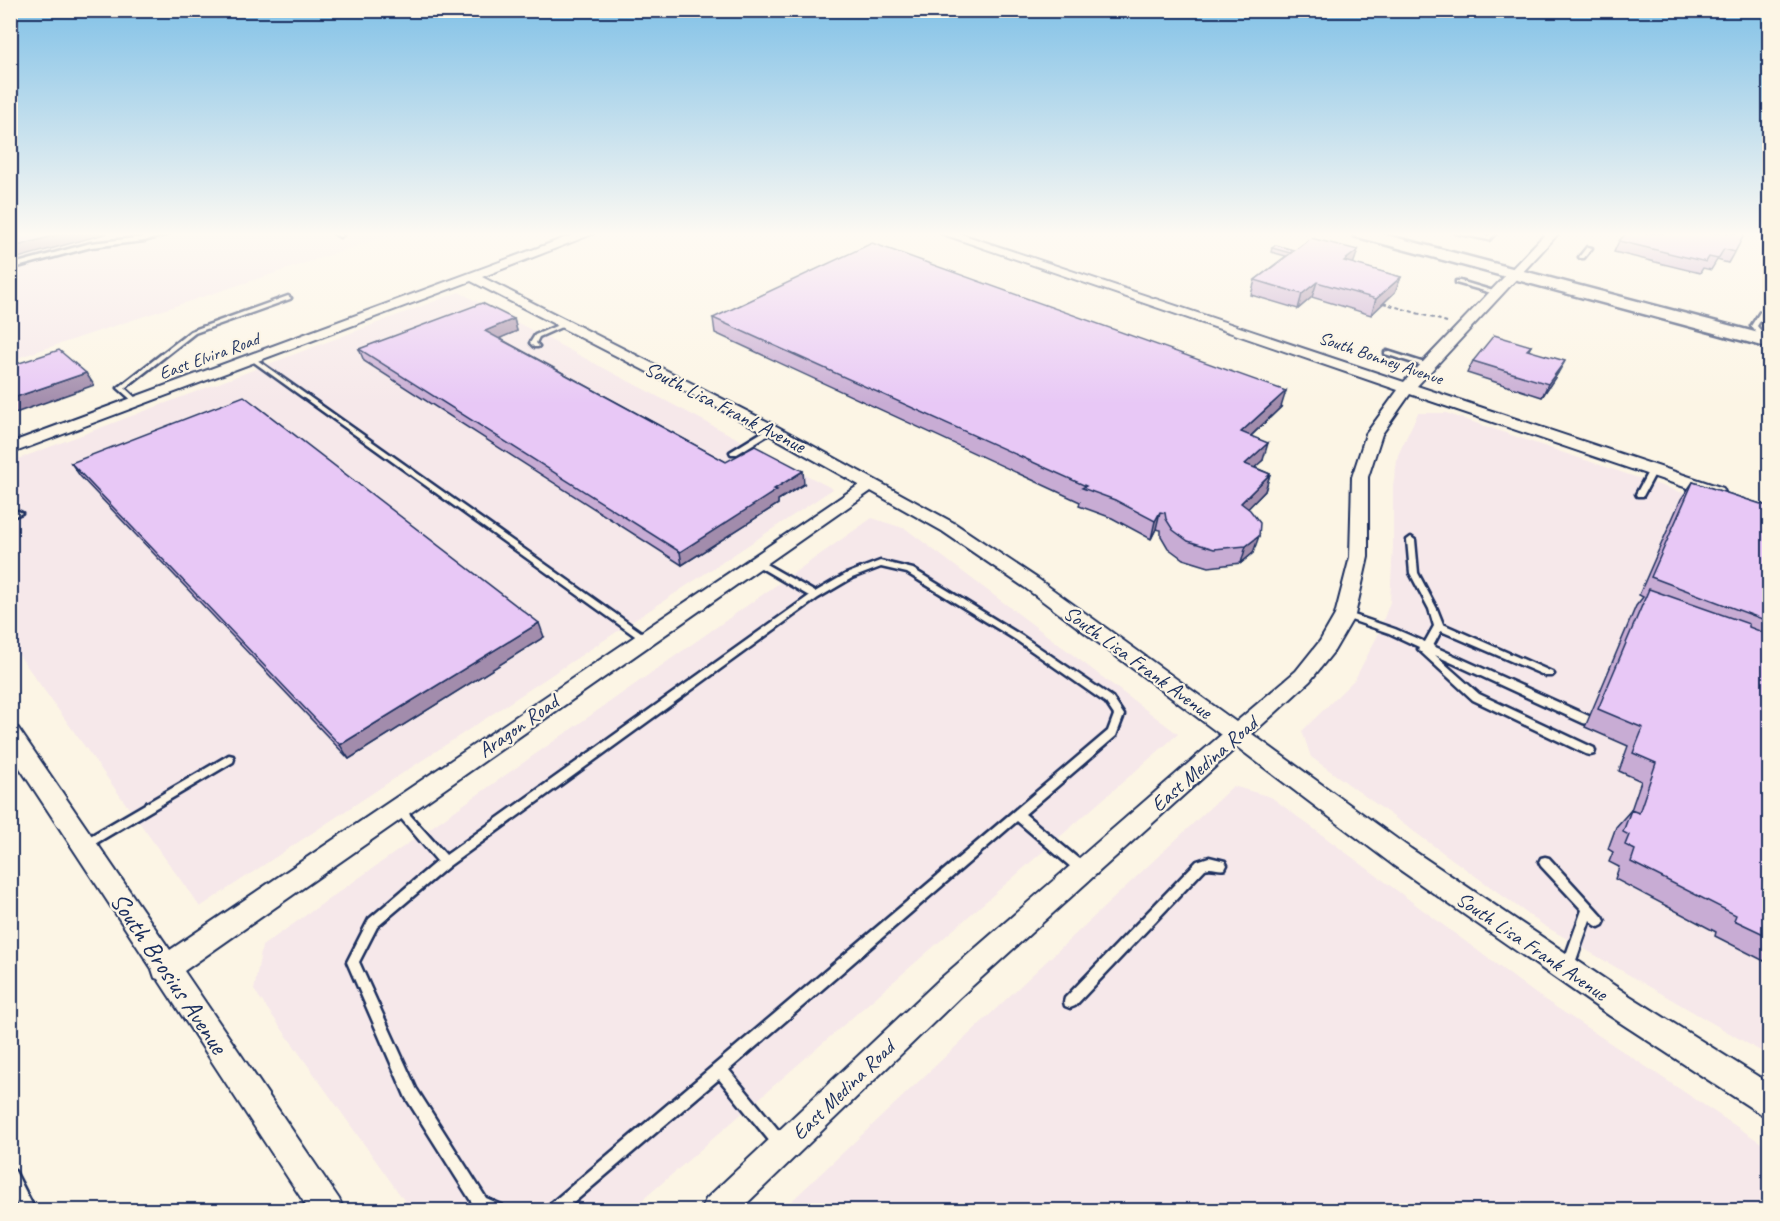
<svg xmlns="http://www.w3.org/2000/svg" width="1780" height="1221" font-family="Caveat,sans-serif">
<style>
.built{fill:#f6e8ea}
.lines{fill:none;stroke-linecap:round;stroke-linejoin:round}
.lane-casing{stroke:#1b2f5e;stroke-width:5}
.street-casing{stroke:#1b2f5e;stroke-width:4}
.secondary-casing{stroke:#1b2f5e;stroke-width:5}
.path{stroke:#1b2f5e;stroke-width:2;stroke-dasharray:4 3;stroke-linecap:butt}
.lane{fill:#fcf5e5;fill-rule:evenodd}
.street{fill:#fcf5e5;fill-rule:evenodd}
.secondary{fill:#fcf5e5;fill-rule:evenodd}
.wall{fill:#c8acd4;stroke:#1b2f5e;stroke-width:1.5}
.shaded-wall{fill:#a28cac;stroke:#1b2f5e;stroke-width:1.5}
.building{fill:#e8c8f6;stroke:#1b2f5e;stroke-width:1.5}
.labels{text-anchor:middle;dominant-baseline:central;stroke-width:4.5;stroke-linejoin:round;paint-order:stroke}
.far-street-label{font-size:18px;fill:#1b2f5e;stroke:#fcf5e5}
.street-label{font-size:21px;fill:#1b2f5e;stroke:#fcf5e5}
.near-street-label{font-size:26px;fill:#1b2f5e;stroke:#fcf5e5}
</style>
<rect width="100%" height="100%" fill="#fcf5e5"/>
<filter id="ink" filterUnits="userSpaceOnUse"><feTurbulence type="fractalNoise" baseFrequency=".0167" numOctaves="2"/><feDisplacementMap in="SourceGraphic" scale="12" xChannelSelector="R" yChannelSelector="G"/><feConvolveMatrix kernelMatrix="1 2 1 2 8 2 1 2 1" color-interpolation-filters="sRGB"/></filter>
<g filter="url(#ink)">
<path class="built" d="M11,233H397L11,360Z
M459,292L833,489L200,907L11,644L10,462Z
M1418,413H1446L1769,522V1056L1543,925L1311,757L1302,731L1355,679L1377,637L1390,602L1393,545V486L1398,455Z
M872,518L906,529L1178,734L631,1210H411L254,990L262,946Z
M1233,786L1271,797L1536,994L1769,1148V1210H782Z"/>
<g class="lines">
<g class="lane-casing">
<path id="lane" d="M162,233H171L144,241L91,247L10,269V265L91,243L144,237Z
M333,233H340L343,235L340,237Z
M1456,233H1469L1488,236L1491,233H1496L1489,240Z
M1587,247L1592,248L1584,258H1580L1579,257Z
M1456,281H1460L1500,293L1495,294L1456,283Z
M288,296L291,298L290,299L195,333L125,388L139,401V403H135L118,388L191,331Z
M1770,310V314L1764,315L1757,326L1768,340L1765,342L1763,341L1751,326L1760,312Z
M563,323L568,324L539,337L536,343L539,346L538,347H534L530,343L535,335Z
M1387,351L1431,365L1432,366L1429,368L1385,354V352Z
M253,357L648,637L650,639L648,641H642L251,360V358Z
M769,428H775L776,430L737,454H731L730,452Z
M1650,468H1656L1657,470L1643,496H1637L1636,494Z
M18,511L22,513L10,518V513Z
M1411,537L1415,540L1418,573L1437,609L1443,624L1552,672L1554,674L1552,676H1546L1441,631L1433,646L1591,717L1592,720L1591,723L1587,724L1583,723L1435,655L1479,694L1594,748L1595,751L1594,754L1590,755L1586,754L1473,700L1422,653L1418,649L1419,647L1389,633L1342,617L1340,615L1342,613H1348L1395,629L1425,642L1434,626L1429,609L1410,573L1407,540Z
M757,559L815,592L846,574L880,561L913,569L1022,636L1112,697L1124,715L1116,736L1025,814L1087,866L1089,870L1087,874L1083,875L1079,874L1017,821L729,1070L785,1138L787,1143L785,1148L780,1150L775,1148L719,1079L565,1210H547L549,1205L1108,731L1114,715L1106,703L1016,640L907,573L881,567L852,578L818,598L449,866L377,927L359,962L416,1088L486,1198L502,1205L504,1210H479L476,1209L406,1098L347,962L369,919L437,861L393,809L394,806L398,804L402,806L446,855L809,596L754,564L753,562L754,560Z
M229,755L233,756L234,759L233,762L88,848L84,850L80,848L78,845L80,842Z
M1209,857L1225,861L1227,865L1225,869C1218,871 1212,866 1205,869L1075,1006L1070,1008L1065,1006L1064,1002L1065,998L1197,861Z
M1545,857L1549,858L1603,917L1605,921L1603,925L1599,927L1595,925L1590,920L1574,966L1572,970L1568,972L1564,970L1562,966L1582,910L1541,866L1539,862L1541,858Z
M10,1169L15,1171L35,1210H20L10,1192Z"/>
</g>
<g class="street-casing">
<path id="street" d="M578,233H595L482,277L778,427L954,523L1038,579L1236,722L1296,671L1320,641L1335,615L1350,557L1352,477L1366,434L1398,390L940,233H958L1404,382L1546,233H1559L1417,386L1723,488L1725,492L1723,496H1711L1410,394L1382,434L1368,477V557L1355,615L1334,651L1310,681L1252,734L1411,849L1630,996L1770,1084V1117L1759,1113L1610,1016L1393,865L1237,747L960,997L740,1210H701L706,1199L940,979L1221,735L1024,587L942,531L871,491L184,971L339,1199L344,1210H309L158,979L155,978L152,969L10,753V726L18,728L170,950L859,485L766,433L471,281L10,454V443Z"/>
</g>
<g class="secondary-casing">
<path id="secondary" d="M1352,233H1379L1770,336V348L1354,236Z"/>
</g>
<path class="path" d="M1383,303L1447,322"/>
<use href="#lane" class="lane"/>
<use href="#street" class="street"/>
<use href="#secondary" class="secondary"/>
</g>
<path class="wall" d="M1745,233L1728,263L1717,260L1711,270L1703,268L1700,273L1614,252L1619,241Z
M1272,248L1294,250L1353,264L1401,277L1395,292L1371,315L1312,297L1298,309L1251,295L1255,280L1286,256L1271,252Z
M713,318L1281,407L1251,436L1263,460L1254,467L1270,474L1265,491L1248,508L1253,553L1241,563L1209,567L1183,559L1168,548L1161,536V530L1156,529L1151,539L1112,518L1079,506L1080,502L715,333Z
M514,319L517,331L499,338L726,462L804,484L778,500V504L682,565L364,361L359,349Z
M1531,346L1529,350L1558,373L1542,397L1467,373L1473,361Z
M71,463L544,637L349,759L80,476Z
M1693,482L1770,507V964L1715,936L1716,932L1615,879L1619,867L1609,862L1613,852L1608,849L1616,827L1631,810L1641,781L1619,771L1628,746L1585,727L1636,606L1643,597L1639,595L1681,499Z"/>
<path class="shaded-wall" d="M63,233H108L11,260L10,259V248Z
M1358,250L1353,265L1344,261Z
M1401,277L1395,292L1371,315L1376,299Z
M1317,282L1312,297L1298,309L1302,294Z
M514,319L517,331L489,343L485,331Z
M1565,361L1558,373L1542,397L1548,384Z
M86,373L94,385L10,415V399Z
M1286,391L1281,407L1237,449L1241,432Z
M1268,443L1263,460L1240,481L1245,464Z
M803,471L804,484L778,500V504L682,565L680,552L774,489Z
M1270,474L1265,491L1236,521L1241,503Z
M1160,512L1156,529L1151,539L1155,521Z
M1259,536L1253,553L1241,563L1246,546Z
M539,623L544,637L349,759L340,745Z"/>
<path class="building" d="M10,233H63L10,248Z
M1626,233H1745L1735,252L1724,249L1718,259L1709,257L1706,262L1619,241Z
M1311,238L1358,250L1344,261L1401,277L1376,299L1317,282L1302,294L1255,280Z
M872,243L1286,391L1241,432L1268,443L1245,464L1270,474L1241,503L1250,510L1260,523L1259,536L1246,546L1214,549L1188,541L1173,530L1166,519L1165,513L1160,512L1155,521L1115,500L1082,488L1086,486L713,318Z
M1276,245L1294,250L1290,253L1272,248Z
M482,303L514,319L485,331L726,462L755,446L803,471L774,489L777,490L680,552L359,349Z
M1494,335L1531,346L1527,350L1565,361L1548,384L1473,361Z
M59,350L86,373L10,399V366Z
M244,396L539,623L340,745L71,463Z
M1693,482L1770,507V622L1651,577Z
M1649,589L1749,624V627L1770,635V937L1734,920L1736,915L1631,862L1635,850L1625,845L1629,835L1623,832L1631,810L1639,813L1656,763L1633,753L1643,728L1598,709Z"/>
</g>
<linearGradient id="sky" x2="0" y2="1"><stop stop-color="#81c1e7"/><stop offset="0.58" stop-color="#fefaf3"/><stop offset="1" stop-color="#fefaf3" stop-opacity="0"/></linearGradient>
<rect width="1780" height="404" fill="url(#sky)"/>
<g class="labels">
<g class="far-street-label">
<text transform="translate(209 356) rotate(-20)">East Elvira Road</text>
<text transform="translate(1381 358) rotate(19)">South Bonney Avenue</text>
</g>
<g class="street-label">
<text transform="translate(725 407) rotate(27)">South Lisa Frank Avenue</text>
<text transform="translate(1138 662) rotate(36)">South Lisa Frank Avenue</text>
<text transform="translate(518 726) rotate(-35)">Aragon Road</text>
<text transform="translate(1204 764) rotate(-41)">East Medina Road</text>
<text transform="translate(1532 946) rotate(34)">South Lisa Frank Avenue</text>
<text transform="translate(843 1090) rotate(-44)">East Medina Road</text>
</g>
<g class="near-street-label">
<text transform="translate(169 973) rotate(56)">South Brosius Avenue</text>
</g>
</g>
<rect width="1780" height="1221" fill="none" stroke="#fcf5e5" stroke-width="36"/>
<rect x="18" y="18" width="1744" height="1185" fill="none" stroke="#1b2f5e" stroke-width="2" filter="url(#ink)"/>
</svg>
